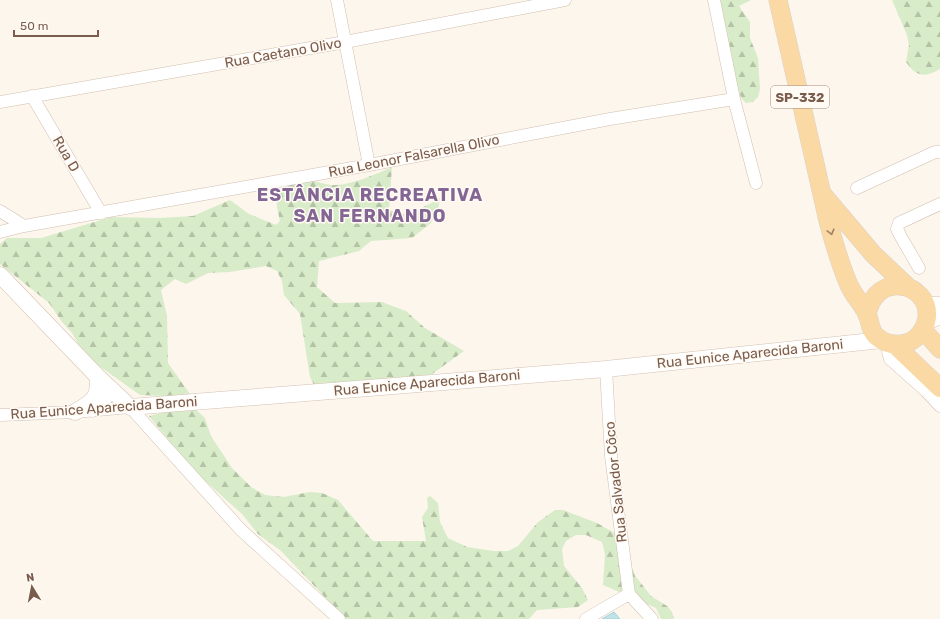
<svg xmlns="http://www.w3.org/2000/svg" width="940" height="619" font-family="Rubik,sans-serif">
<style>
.forest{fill:url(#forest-firs)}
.water{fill:url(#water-ripples);stroke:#a5d3da}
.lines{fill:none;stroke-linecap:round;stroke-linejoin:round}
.street-casing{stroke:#d1beb0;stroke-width:13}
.secondary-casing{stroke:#d6c0b0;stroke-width:17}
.primary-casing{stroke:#dad1cd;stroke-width:19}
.street{stroke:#fff;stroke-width:12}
.secondary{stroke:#fff;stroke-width:16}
.primary{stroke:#fbd9a5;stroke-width:18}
.oneway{stroke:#a18267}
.labels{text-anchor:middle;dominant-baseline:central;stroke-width:3;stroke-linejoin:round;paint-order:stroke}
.shield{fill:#fffaf3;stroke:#a28b7f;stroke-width:1}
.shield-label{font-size:13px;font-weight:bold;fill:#7a5c4d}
.street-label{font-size:14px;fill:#7a5c4d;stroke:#fffaf3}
.district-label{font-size:18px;font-weight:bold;letter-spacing:1px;fill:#846695;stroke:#fffaf3}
</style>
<defs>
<pattern id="forest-firs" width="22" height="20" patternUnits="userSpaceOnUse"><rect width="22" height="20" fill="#d8ecc9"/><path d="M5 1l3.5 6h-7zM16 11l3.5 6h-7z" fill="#b4c2a5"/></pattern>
<pattern id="water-ripples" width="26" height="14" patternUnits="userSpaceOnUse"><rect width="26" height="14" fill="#bfe3e8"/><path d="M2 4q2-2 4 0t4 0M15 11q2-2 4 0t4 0" fill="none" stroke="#a0bbbe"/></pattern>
</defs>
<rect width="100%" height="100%" fill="#fdf6ec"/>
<path class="forest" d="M711,0H751L739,6L750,22V38L758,58L760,89L758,97L753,102L746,103L742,99L726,67Z
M892,0H940V69C924,78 917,77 906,62L909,45L907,35Z
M392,167L389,210L409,215L440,198L438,211L431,223L412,238L371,241L359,251L319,261L317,287L335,303L382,302L406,311L425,328L464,351L428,377L315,387L310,377L300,314L284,295L282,281L277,271L266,266L230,272L208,273L186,284L175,279L161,290L167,316L168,363L192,397L140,395L85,356L72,333L62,322L49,303L0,264V244L7,238H41L111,217L160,218L193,216L230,200L249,214L276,225L280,221C275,200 272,186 297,182C302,181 308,180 313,181C320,182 329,186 337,185C354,184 376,174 392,167Z
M192,406L205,418L211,436L232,468L251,487L265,495L283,497L310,492L322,493L338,500L373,541H426L422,517L428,508L427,498L430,496L438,503L440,522L448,538L467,547L494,551H508L518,546L538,522L555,510H563L597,523L618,535L636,577L651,596L667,606L672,612L674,619H661L656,608L603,585L605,554L602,542L586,535H576L566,541L562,549L564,566L582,588L588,600L578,607L537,610L529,619H343L322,594L281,551L258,534L242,514L193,470L149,416Z"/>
<path class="water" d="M614,612L620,619H602Z"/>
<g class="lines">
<g class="street-casing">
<path id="street" d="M337,0L369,165
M714,0L734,99L756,183
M32,96L101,213
M0,102L345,42L565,0
M857,188L935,152H940
M0,211L24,226
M0,232L24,226L369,165L610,119L734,99
M919,268L901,237L897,229L899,223L940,204
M886,343L890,359L926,391L940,406
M606,369L611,456L629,594
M92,411L113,392
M0,415L75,412L130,407L241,530L339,619
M629,594L652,619
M586,619L629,594"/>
</g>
<g class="secondary-casing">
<path id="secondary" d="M0,275L98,377L130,407L606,369L882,340
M925,305H940
M926,322L940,316
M75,412C93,402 99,398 98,377"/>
</g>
<g class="primary-casing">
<path id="primary" d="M778,0L828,221C834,243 840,265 849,285C854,296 862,304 867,314C871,322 869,329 876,336C885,344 896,346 907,343C918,339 926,328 927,317C930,282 875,270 867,315
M824,196L873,254L909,288
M923,330L940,349
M894,344L940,388"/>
</g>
<use href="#street" class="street"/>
<use href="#secondary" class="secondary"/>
<use href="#primary" class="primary"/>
</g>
<defs><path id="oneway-chevron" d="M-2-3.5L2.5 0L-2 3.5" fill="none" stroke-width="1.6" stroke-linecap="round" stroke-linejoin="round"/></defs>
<use class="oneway" href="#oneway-chevron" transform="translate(831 232) rotate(75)"/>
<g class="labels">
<rect class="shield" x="771" y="86" width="58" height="22" rx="3"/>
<g class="shield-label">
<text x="800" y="97">SP-332</text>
</g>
<g class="street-label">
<text transform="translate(283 53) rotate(-10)">Rua Caetano Olivo</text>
<text transform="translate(66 154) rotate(60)">Rua D</text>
<text transform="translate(414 156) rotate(-11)">Rua Leonor Falsarella Olivo</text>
<text transform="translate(750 354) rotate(-6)">Rua Eunice Aparecida Baroni</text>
<text transform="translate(427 383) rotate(-5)">Rua Eunice Aparecida Baroni</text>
<text transform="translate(104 408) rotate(-4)">Rua Eunice Aparecida Baroni</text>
<text transform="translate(616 482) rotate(-96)">Rua Salvador Côco</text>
</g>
<g class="district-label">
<text x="370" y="195">ESTÂNCIA RECREATIVA<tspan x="370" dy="21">SAN FERNANDO</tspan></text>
</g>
</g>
<g transform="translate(32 587) rotate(350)" stroke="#fffaf3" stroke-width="3" paint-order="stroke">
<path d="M0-3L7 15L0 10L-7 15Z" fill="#7a5c4d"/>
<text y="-6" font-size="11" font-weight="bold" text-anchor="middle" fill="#7a5c4d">N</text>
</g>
<path d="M14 30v6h84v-6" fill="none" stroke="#7a5c4d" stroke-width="2"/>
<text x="20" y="30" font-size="12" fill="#7a5c4d" stroke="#fffaf3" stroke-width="3" paint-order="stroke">50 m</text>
</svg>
